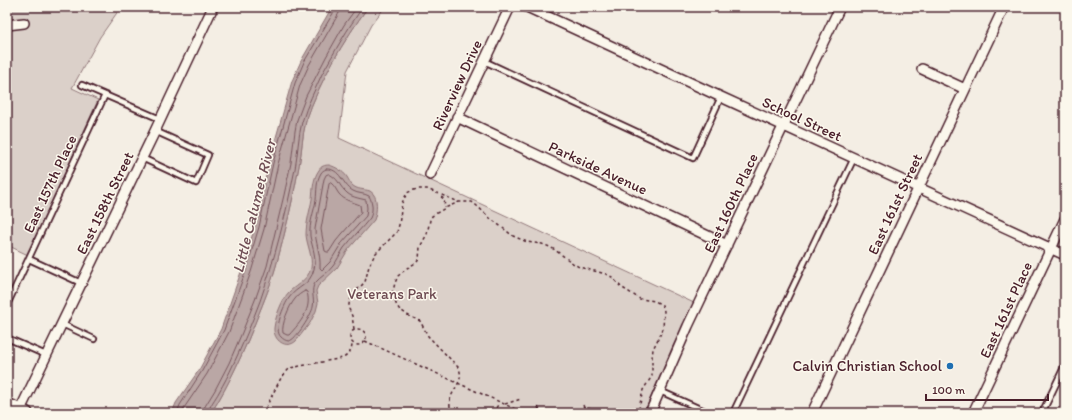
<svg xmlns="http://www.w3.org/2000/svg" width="1072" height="420" font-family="Itim,sans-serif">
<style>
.green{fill:#dbd0c9;stroke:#92787a}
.water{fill:#baa7a5;stroke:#8d7174}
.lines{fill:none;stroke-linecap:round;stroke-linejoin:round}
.shore{stroke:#77555c;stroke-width:1}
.service-casing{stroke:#4a1f2b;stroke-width:8}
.minor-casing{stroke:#4a1f2b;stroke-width:12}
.tertiary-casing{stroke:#4a1f2b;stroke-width:14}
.path{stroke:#4a1f2b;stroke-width:1.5;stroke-dasharray:3 3;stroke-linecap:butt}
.service{stroke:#fbf7ec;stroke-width:4.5}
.minor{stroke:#fbf7ec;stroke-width:9}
.tertiary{stroke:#fbf7ec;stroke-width:11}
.poi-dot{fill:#1f6fb2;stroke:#fbf7ec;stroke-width:1.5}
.labels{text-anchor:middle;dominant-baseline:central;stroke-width:3;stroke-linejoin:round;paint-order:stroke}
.street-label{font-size:15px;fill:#4a1f2b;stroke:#fbf7ec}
.park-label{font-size:15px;fill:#6e4b52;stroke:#fbf7ec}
.poi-label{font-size:15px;fill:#4a1f2b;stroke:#fbf7ec;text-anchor:end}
.water-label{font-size:16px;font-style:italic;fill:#714f56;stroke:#fbf7ec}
</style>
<rect width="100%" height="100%" fill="#f4eee4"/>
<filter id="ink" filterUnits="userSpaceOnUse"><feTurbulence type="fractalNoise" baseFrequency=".025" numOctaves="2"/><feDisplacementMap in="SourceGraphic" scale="8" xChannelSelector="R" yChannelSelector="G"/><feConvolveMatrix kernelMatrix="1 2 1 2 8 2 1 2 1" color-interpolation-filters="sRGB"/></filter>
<g filter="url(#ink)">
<path class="green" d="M7,7H121L100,37L72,88L98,100L28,255L7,245Z
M368,7H385L371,25L347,71L339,138L694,303L672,348L644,413H211C230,383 244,351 257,318C264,301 271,284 276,266C285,233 293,200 299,166C302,151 302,136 306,121C319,82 344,40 368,7Z"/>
<path class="water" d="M332,7H368C344,40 319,82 306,121C302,136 302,151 299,166C293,200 285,233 276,266C271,284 264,301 257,318C244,351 230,383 211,413H172L176,403L199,370L221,329L242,269L255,226L269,162L292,81L301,61Z
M329,165C336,167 343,171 347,177C349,180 350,183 352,185C357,190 364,189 370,191C379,196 377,212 374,220L348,250L337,268L318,286L316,291L318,303L316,311L310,323L296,341C286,350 273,340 274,328C275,318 282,299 289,292C297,284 308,280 311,268C313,256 307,246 306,235C306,222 310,211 312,199C313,189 313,178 319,170C321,166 325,165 329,165Z"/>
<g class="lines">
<path class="shore" d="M326,169C341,168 342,185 353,191C358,194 364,193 369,196C373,202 373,212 370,218C362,228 352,238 344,248C340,254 337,261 333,266C328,273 320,277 315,283C310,290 315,299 313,307C312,314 296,340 289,341C286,341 283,339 281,337C273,330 284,305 289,298C297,286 310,286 314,269C317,257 312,247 310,236C309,223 314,212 316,200C317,191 316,181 321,173C323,170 323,171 326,169Z
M329,174C339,179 338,184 345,191C350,197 358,198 366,200L367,208L366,216L341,244L330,262L322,270L320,268C321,254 315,242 315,229L324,179L326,175Z
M331,183C335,186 336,190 339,194C345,201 353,202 360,205L361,212L336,241L329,252H327L325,251L322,235L321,229L329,184Z
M305,291L307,292C312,309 301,322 289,335H287L283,333C281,325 289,306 295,299C297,296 301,293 305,291Z
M177,413L180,405L202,371L224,330L246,270L259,227L273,163L295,83L304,62L335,10V7
M182,413L184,408L207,374L229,332L251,272L264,229L278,164L300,85L309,65L339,13L340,7
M203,413L204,408L215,390L229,363L241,335L255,300L267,266L284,195L291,163L295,131L297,120L306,96L326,57L344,25L357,7
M208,413C209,406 216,398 219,392C224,383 229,374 233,365C243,344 252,322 260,301C275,258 286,214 295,169C298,153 298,137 302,122C307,105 315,90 322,74C335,51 347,29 363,7"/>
<g class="service-casing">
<path id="service" d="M484,61L693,158L721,97
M82,85L160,119
M142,158L196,183L208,155L155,131
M29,259L81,283
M7,305L105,95
M62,324L94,339
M7,338L46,355
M660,391L709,413
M733,413L854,158
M1042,413L1065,365"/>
</g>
<g class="minor-casing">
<path id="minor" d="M527,7L721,97L1065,255
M7,25L24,23
M922,69L965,89
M457,117L727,245
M430,175L510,7
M20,410L155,131L213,7
M650,413L688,326L840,7
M812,413L1004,7
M973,413L1065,219"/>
</g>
<g class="tertiary-casing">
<path id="tertiary" d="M7,404L27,413"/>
</g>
<path class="path" d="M441,197L444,199L445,208
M350 337a8 8 0 1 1 16 0a8 8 0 1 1-16 0Z
M354,329L352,316L349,309V304L352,295L365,282L369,266L375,254L397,232L399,225L402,203L407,193L411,191L417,189H427L459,202H472L477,206L490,218L513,236L527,242L542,244L550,247L555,250L574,264L579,267L606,274L612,277L621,287L640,299L655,301L662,305L664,311L663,329L653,349L652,358V376L643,390L638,413
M365,341L524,413
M505,404L521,399
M583,405L586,413
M538,407L541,413
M496,410L498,413
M263,413L281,378L290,368L343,358C349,355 352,350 352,344
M451,413C450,408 449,402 451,397C455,386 465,379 458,367L428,336L420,321L409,316L399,309L396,304L394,298L393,291L395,283L398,276L407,268L417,262L419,259L420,247L427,234L430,220L432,216L445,208L459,202
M493,413L499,403
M577,413C590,407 588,407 601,413"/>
<use href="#service" class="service"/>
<use href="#minor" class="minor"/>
<use href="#tertiary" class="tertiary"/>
</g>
</g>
<circle class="poi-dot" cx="950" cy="366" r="4"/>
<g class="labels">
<g class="street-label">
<text transform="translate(457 85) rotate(-65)">Riverview Drive</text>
<text transform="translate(802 119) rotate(25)">School Street</text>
<text transform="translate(598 168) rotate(25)">Parkside Avenue</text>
<text transform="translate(50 184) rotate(-65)">East 157th Place</text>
<text transform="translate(105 203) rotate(-64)">East 158th Street</text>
<text transform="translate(731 203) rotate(-65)">East 160th Place</text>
<text transform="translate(895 204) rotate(-65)">East 161st Street</text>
<text transform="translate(1006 310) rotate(-65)">East 161st Place</text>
</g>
<g class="park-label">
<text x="392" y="294">Veterans Park</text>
</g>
<g class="poi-label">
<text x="942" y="366">Calvin Christian School</text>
</g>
<g class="water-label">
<text transform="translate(254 206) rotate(-76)">Little Calumet River</text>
</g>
</g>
<rect width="1072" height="420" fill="none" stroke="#fbf7ec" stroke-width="24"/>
<rect x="12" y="12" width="1048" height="396" fill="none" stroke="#4a1f2b" stroke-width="1.5" filter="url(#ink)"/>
<path d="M926 394v6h122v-6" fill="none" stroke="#4a1f2b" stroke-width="2"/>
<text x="932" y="394" font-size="12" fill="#4a1f2b" stroke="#fbf7ec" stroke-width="3" paint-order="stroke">100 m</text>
</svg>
